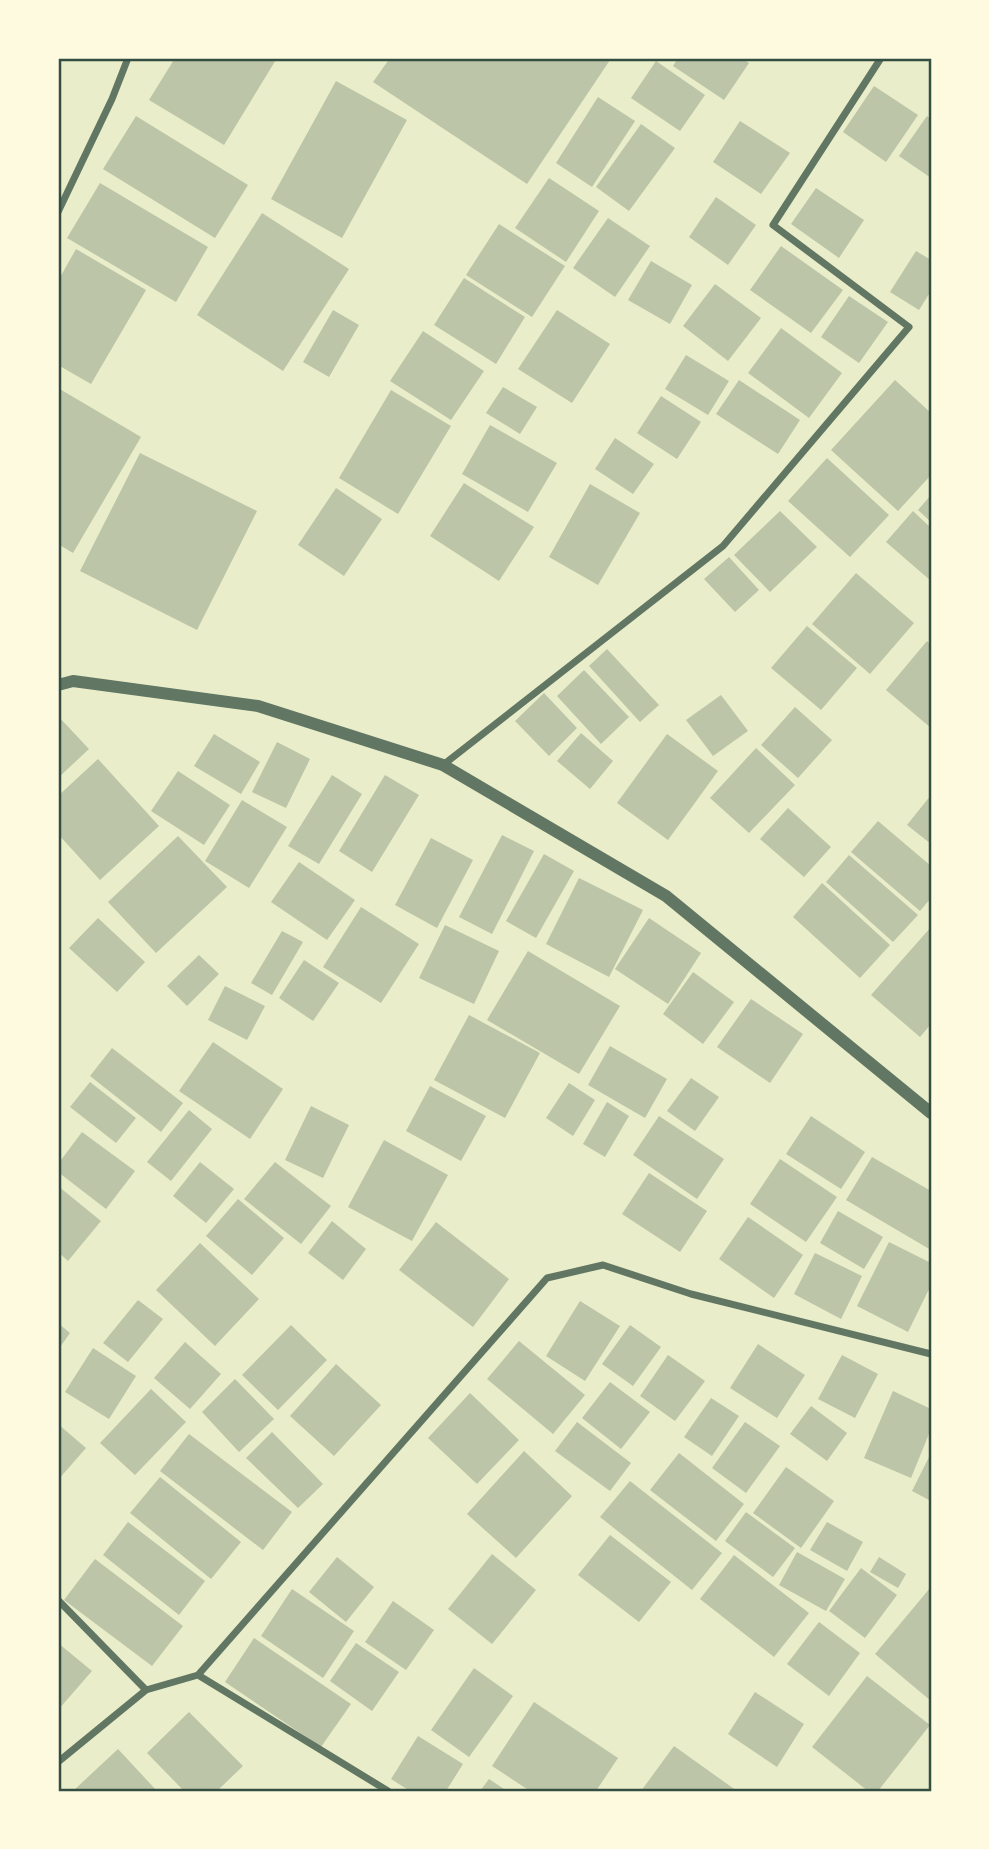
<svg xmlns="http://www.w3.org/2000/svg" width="989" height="1849" font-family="'Archivo Narrow',sans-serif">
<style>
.building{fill:#bcc5a7}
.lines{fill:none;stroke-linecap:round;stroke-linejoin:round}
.minor{stroke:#617663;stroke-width:7}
.tertiary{stroke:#617663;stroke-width:12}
.neatline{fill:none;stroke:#344e41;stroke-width:2.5}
</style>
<rect width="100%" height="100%" fill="#e9edc9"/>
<path class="building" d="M175,58H277L224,145L149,100Z
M390,58H607L610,60L527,184L373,82Z
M678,58H742L749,63L724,100L673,66Z
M656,61L705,95L680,131L631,98Z
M336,81L407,120L342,238L271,199Z
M874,86L918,115L886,162L843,132Z
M598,97L635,121L592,187L556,163Z
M136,116L248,185L215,238L103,169Z
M927,116L931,119V178L899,156Z
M740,121L790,153L761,194L713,162Z
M641,124L675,148L629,211L596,187Z
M549,178L599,211L566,262L515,228Z
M100,183L208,247L176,302L67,238Z
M816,188L864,220L839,258L791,224Z
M716,197L756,225L728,265L689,237Z
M262,213L349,269L283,371L197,315Z
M608,218L650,246L615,297L573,268Z
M499,224L565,266L532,317L466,275Z
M781,246L843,290L811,333L750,290Z
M76,249L146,290L91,384L58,365V281Z
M916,251L931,260V291L919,310L890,292Z
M651,261L692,285L670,324L628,300Z
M464,278L525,317L496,364L434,325Z
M715,284L761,318L728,361L683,326Z
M849,296L888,322L859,363L821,337Z
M333,310L359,325L329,377L303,362Z
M557,310L610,344L572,403L518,369Z
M781,328L842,373L809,418L748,373Z
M423,331L484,371L451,420L390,381Z
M686,355L729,381L708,415L665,389Z
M739,380L800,420L778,454L716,414Z
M895,380L931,413V475L898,511L831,450Z
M503,387L537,407L520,434L486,413Z
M58,388L141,437L73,553L58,544Z
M391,390L451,426L398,514L339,478Z
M661,396L701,422L677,459L637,433Z
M490,425L557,463L528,512L462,474Z
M615,438L654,464L633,494L595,469Z
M140,453L257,511L197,630L80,571Z
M827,458L889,515L850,557L788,501Z
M464,483L534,527L499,581L430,536Z
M590,484L640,513L598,585L549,557Z
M336,488L382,519L344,576L298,545Z
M931,495V522L918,510Z
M780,511L817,547L770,592L734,555Z
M913,511L931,528V581L886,542Z
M729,557L759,590L735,612L704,579Z
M856,573L914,623L870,674L812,624Z
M807,626L857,668L821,710L771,668Z
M927,641L931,645V728L886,690Z
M607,649L659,705L640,722L589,666Z
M584,670L629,717L601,744L557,696Z
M544,693L577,728L549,756L515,721Z
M721,695L748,731L713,756L686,720Z
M795,707L832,740L798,778L761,745Z
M58,716L89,749L58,778Z
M581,733L613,761L590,789L557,761Z
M214,734L260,762L241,794L194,766Z
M667,734L718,771L668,840L617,803Z
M277,742L310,759L286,808L252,792Z
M756,748L795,785L749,833L710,798Z
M98,759L159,826L100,880L58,834V796Z
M178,771L230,805L204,845L151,811Z
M332,775L362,794L319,864L288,846Z
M385,775L419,795L372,872L339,851Z
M931,795V844L907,825Z
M242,800L287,827L249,888L205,861Z
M788,808L831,847L804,877L760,839Z
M878,821L931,866V898L920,911L851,852Z
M502,835L534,851L492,934L459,917Z
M178,836L227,887L156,953L108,902Z
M431,838L473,860L437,928L395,905Z
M544,854L574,871L536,938L506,921Z
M849,855L918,915L893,942L826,882Z
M299,862L355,900L327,940L271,902Z
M579,878L643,910L609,977L546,944Z
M822,883L890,945L860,978L793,917Z
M361,907L419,944L381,1003L323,967Z
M98,918L145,962L117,992L69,948Z
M649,918L701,953L668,1004L615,969Z
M445,925L499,951L474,1004L419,978Z
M931,927V1024L920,1037L871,995Z
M282,931L303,942L272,995L251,983Z
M528,951L620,1006L579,1074L487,1020Z
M199,955L219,974L187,1006L167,986Z
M304,960L339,983L313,1021L279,998Z
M693,972L734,1002L703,1044L663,1014Z
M225,986L265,1006L247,1040L208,1020Z
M751,999L803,1034L770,1083L717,1047Z
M469,1015L540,1053L505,1118L434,1080Z
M213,1042L283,1089L250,1139L179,1091Z
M610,1046L667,1079L645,1118L588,1085Z
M112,1048L183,1103L161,1132L90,1076Z
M691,1078L719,1097L695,1131L667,1111Z
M90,1082L136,1118L116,1143L70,1107Z
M569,1083L595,1100L573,1136L546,1118Z
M430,1086L486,1116L461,1161L406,1131Z
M607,1102L629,1116L605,1157L583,1144Z
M311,1106L349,1125L323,1178L285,1160Z
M189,1110L212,1129L171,1181L147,1162Z
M659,1116L724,1159L697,1199L633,1155Z
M811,1116L865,1152L841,1189L786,1154Z
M82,1132L135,1171L106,1209L58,1172V1164Z
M384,1140L448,1175L412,1241L348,1207Z
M872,1157L931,1191V1250L846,1200Z
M780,1159L837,1197L806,1242L750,1204Z
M200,1162L234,1189L206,1223L173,1196Z
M275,1162L331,1206L301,1244L244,1199Z
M649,1173L707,1211L680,1252L622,1214Z
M58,1186L101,1221L68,1261L58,1252Z
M238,1199L284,1238L252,1275L206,1236Z
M838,1211L883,1237L864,1269L820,1243Z
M748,1217L803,1255L774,1298L719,1259Z
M332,1221L366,1249L343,1280L308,1253Z
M436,1222L509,1279L473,1327L399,1270Z
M889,1242L931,1263V1285L908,1332L857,1306Z
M200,1243L259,1299L215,1346L156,1290Z
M815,1253L862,1276L841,1319L794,1294Z
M138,1300L163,1319L128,1362L103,1343Z
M580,1301L620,1326L585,1381L546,1356Z
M58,1323L70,1333L58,1350Z
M291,1325L327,1360L278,1410L242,1375Z
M630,1325L661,1347L633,1386L602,1364Z
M519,1341L585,1395L553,1434L487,1379Z
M185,1342L221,1374L190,1409L154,1378Z
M758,1344L805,1375L777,1418L730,1388Z
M93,1348L136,1376L109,1419L65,1392Z
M668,1355L705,1381L675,1421L640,1396Z
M842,1355L878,1374L855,1418L818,1399Z
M336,1364L381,1405L334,1456L290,1416Z
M235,1379L274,1419L239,1452L202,1412Z
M610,1382L650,1412L621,1449L582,1418Z
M151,1389L186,1422L135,1475L100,1443Z
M893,1391L931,1409V1429L911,1478L864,1458Z
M470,1393L519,1440L477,1484L428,1438Z
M711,1398L739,1416L712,1456L684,1437Z
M811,1406L847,1433L827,1461L790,1434Z
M577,1422L631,1463L610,1491L555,1451Z
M745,1422L780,1446L746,1493L712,1468Z
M58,1424L86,1448L58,1480Z
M272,1432L323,1484L298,1508L246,1458Z
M189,1434L292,1512L263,1550L160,1471Z
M524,1451L572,1496L516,1558L467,1514Z
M679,1453L744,1504L716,1541L650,1490Z
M931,1453V1501L912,1491Z
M786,1467L834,1501L801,1548L753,1513Z
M160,1477L241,1542L211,1579L130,1513Z
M630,1481L722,1553L692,1590L600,1517Z
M746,1512L795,1548L773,1577L725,1541Z
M128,1522L205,1581L179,1615L103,1555Z
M827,1522L863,1542L847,1571L810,1550Z
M610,1535L671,1582L639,1622L578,1575Z
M797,1552L845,1579L826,1611L779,1585Z
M492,1554L536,1590L492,1644L448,1609Z
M734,1555L809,1613L774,1657L700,1599Z
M337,1557L374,1587L346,1622L309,1592Z
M879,1557L906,1574L898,1588L870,1572Z
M95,1559L183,1626L152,1666L64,1600Z
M861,1568L897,1595L865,1638L829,1611Z
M930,1588L931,1590V1701L875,1654Z
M292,1589L354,1631L323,1678L261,1636Z
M393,1601L434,1630L406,1670L365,1642Z
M819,1622L860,1653L829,1696L787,1664Z
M254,1638L351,1704L321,1747L225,1682Z
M58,1643L92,1671L58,1710Z
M356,1643L399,1672L372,1711L330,1681Z
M474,1668L513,1696L469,1757L431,1730Z
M867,1676L930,1725L878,1791H868L812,1747Z
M755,1692L804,1724L777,1767L728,1734Z
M534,1702L618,1758L596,1791H530L492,1766Z
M189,1712L243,1766L217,1791H184L147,1753Z
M418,1736L463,1764L446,1791H410L391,1779Z
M674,1746L737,1791H641Z
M118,1749L157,1791H73Z
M489,1779L507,1791H480Z"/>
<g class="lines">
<path class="minor" d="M58,212L112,99L128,58
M443,765L723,546L909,327L773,225L881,58
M58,1600L146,1690L58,1762
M198,1675L547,1278L603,1265L691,1294L931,1354
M146,1690L198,1675L388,1791"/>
<path class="tertiary" d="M58,685L73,681L258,706L443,765L666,896L931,1113"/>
</g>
<rect width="989" height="1849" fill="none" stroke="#fefae0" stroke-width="119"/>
<rect x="60" y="60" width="870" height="1730" class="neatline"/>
</svg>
